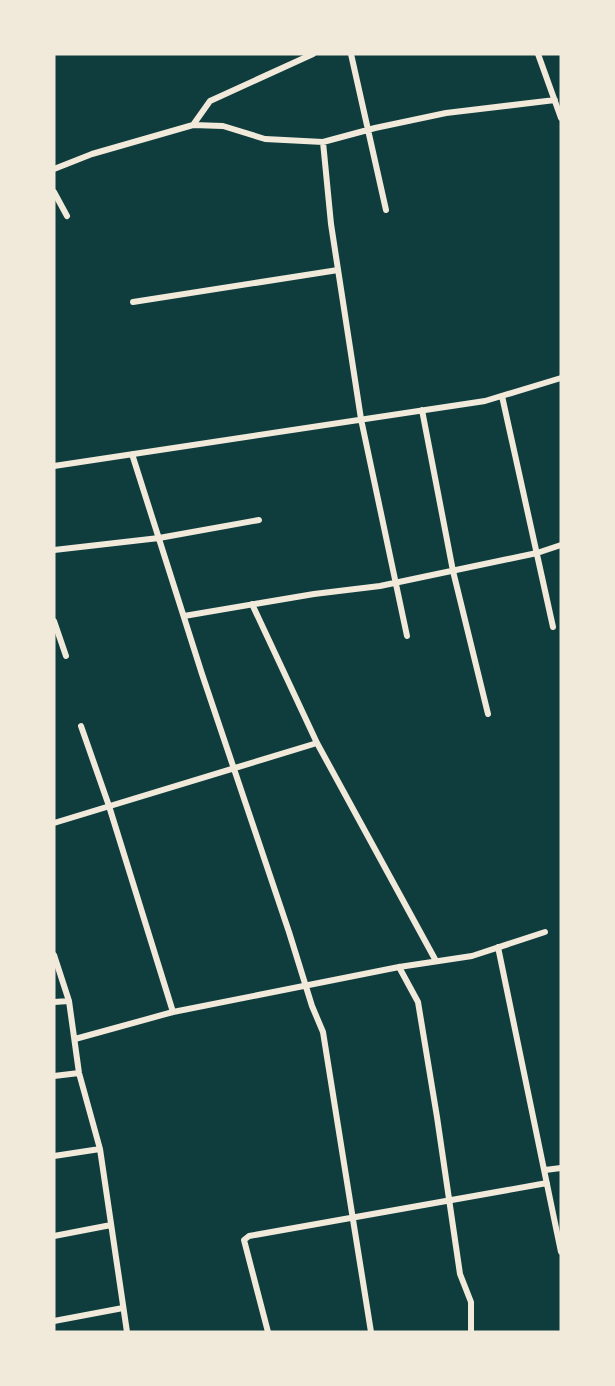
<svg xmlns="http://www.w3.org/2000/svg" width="615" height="1386" font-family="Figtree,sans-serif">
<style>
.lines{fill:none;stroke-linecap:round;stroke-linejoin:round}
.minor{stroke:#f1e9da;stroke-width:6}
</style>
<rect width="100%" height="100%" fill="#0f3d3e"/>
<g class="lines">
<path class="minor" d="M351,54L386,210
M538,54L561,118
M193,125L210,101L313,54
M323,142L331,224L361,419L407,636
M54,169L92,154L193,125L223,126L265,139L323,142L375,128L446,113L555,100
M54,192L67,216
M133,302L338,270
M502,396L553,627
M422,410L453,571L488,714
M132,454L202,674L289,932L312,1006L323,1032L371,1332
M54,466L485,401L561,378
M54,550L159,538L259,520
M252,604L317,743L436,961
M184,616L314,594L380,586L537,553L561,545
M54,621L66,656
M81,726L109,806L173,1012
M54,823L317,743
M498,947L561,1252
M54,955L69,1001L79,1073L100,1149L127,1332
M399,967L418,1002L437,1117L460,1274L471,1302V1332
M54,1002L69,1001
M75,1039L173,1012L399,967L472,956L545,932
M54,1076L79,1073
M54,1156L100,1149
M545,1170L561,1168
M54,1236L111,1225
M54,1321L123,1308
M268,1332L244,1240L249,1236L547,1183"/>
</g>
<rect width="615" height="1386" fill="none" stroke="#f1e9da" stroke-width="111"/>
</svg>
